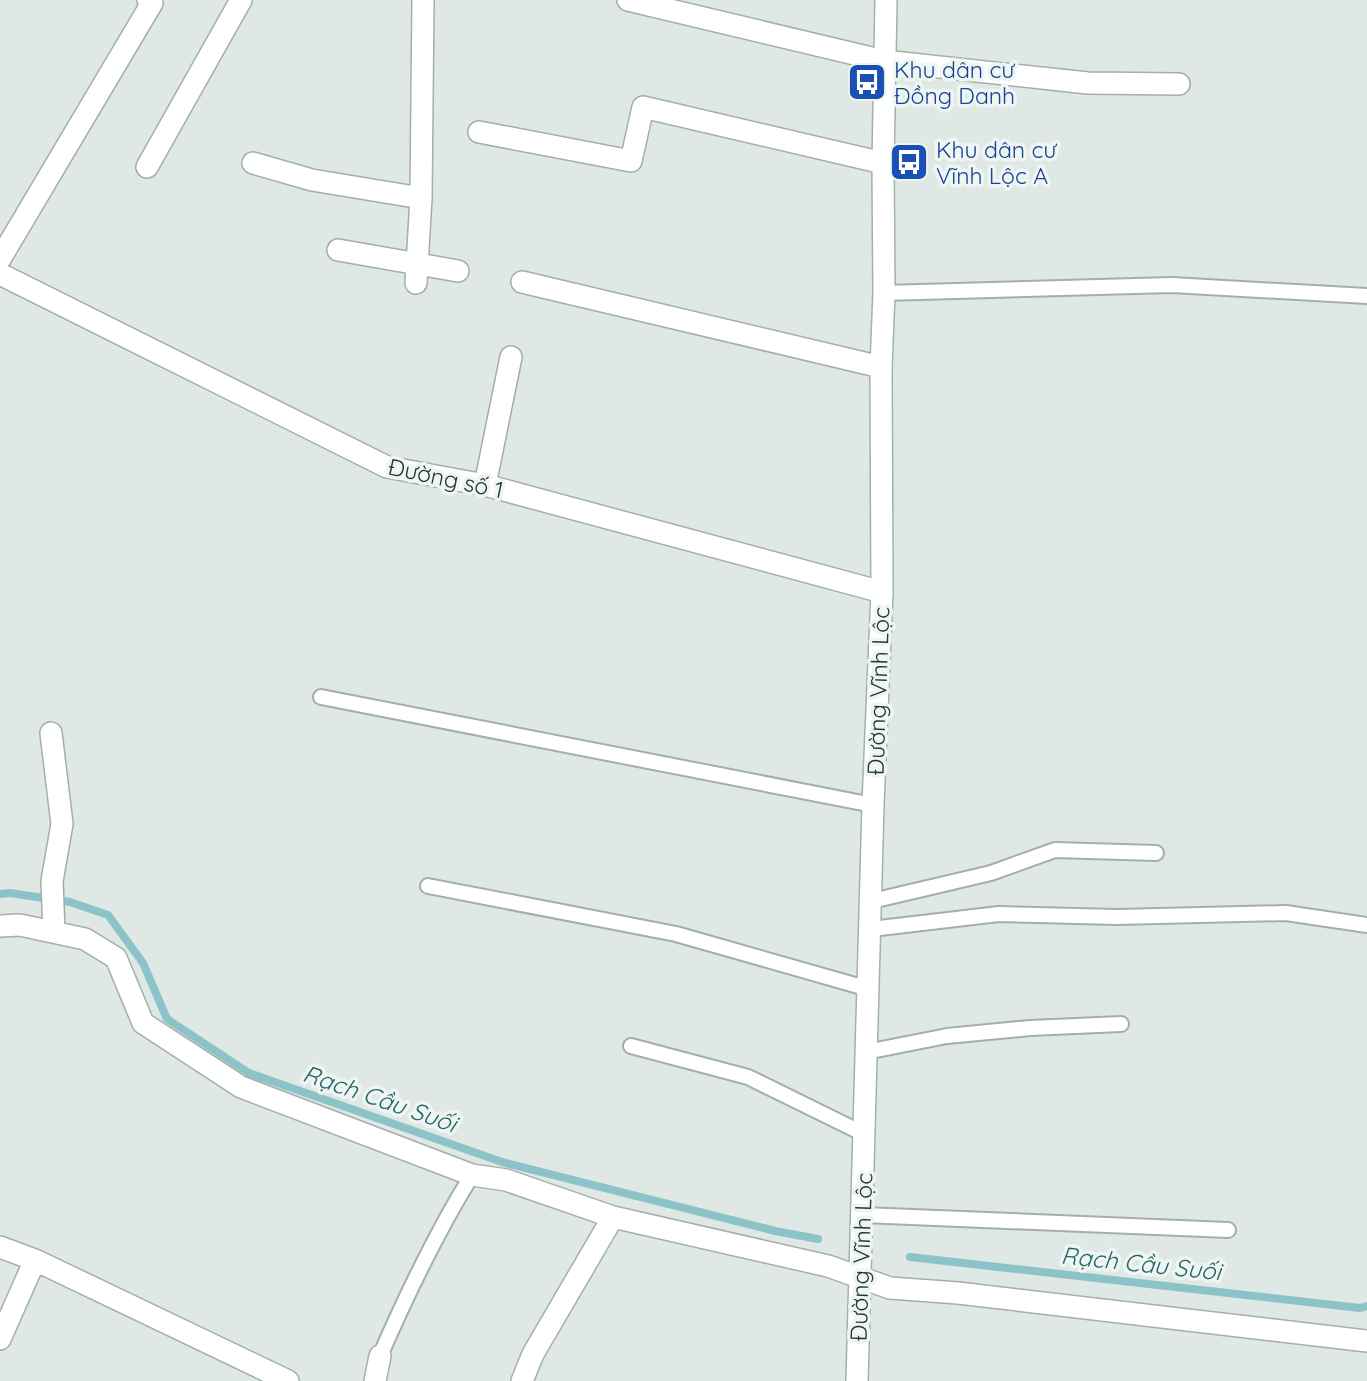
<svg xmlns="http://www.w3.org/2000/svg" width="1367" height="1381" font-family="Quicksand,sans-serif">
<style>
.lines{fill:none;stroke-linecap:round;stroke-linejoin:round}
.stream{stroke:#8bc3c9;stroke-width:8}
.lane-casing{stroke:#a3afaa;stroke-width:18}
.street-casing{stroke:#a3afaa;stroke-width:24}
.secondary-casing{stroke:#9fb3ab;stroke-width:24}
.lane{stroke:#fff;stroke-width:14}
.street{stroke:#fff;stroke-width:21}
.secondary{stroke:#fff;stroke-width:21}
.labels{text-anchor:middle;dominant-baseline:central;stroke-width:7;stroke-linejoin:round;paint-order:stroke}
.transit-label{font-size:23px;fill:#164399;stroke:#eff6f2;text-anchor:start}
.street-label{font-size:23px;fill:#223730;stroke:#eff6f2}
.water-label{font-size:24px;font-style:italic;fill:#22646c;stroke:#eff6f2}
</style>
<rect width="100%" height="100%" fill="#dfe8e4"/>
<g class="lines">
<path class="stream" d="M0,894L10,893L70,902L108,915L143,963L167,1019L249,1073L502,1162L775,1231L818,1239
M910,1257L1360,1308L1367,1306"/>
<g class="lane-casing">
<path id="lane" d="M884,293L1172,285L1367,296
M321,697L873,805
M428,886L676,934L869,989
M872,901L991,873L1055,850L1156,853
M871,929L999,914L1117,917L1286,913L1367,925
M631,1046L748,1077L864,1134
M866,1052L947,1036L1030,1028L1121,1024
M863,1215L1228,1230
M380,1356C407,1294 436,1233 472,1175"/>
</g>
<g class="street-casing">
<path id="street" d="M628,0L884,61L1088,83L1179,84
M479,132L631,161L643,107L883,163
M253,163L312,180L421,198
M147,167L241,0
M338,250L458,271
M0,259L152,3L148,0
M0,274L387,467L485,485L882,592
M522,282L881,367
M416,283L421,198L423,0
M485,485L511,357
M51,733L62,824L52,881L54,932
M0,926L20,925L85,939L116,958L143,1023L241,1087L472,1175L506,1180L613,1217L828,1266L890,1288L958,1293L1367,1341
M0,1247L35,1260L288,1381
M0,1339L35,1260
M375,1381L380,1356
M522,1381L533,1354L613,1217"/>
</g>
<g class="secondary-casing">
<path id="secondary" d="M857,1381L873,805L882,592L881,367L884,293L883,163L886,0"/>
</g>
<use href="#lane" class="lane"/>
<use href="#street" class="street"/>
<use href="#secondary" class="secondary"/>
</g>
<defs>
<g id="bus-square" transform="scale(2.0125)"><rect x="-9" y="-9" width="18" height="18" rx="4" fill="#1a4fb4" stroke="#eff6f2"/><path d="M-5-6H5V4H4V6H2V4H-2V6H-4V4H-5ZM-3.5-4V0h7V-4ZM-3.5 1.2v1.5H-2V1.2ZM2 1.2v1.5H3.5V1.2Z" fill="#fff"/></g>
</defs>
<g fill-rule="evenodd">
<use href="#bus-square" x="867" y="82"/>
<use href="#bus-square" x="909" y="162"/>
</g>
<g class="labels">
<g class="transit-label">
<text x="894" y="69">Khu dân cư<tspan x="894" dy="26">Đồng Danh</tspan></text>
<text x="936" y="149">Khu dân cư<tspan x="936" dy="26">Vĩnh Lộc A</tspan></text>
</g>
<g class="street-label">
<text transform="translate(446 478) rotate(12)">Đường số 1</text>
<text transform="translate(878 691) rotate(-88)">Đường Vĩnh Lộc</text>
<text transform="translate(861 1257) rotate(-88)">Đường Vĩnh Lộc</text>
</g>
<g class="water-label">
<text transform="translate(380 1098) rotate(19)">Rạch Cầu Suối</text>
<text transform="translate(1141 1263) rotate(6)">Rạch Cầu Suối</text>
</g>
</g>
</svg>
